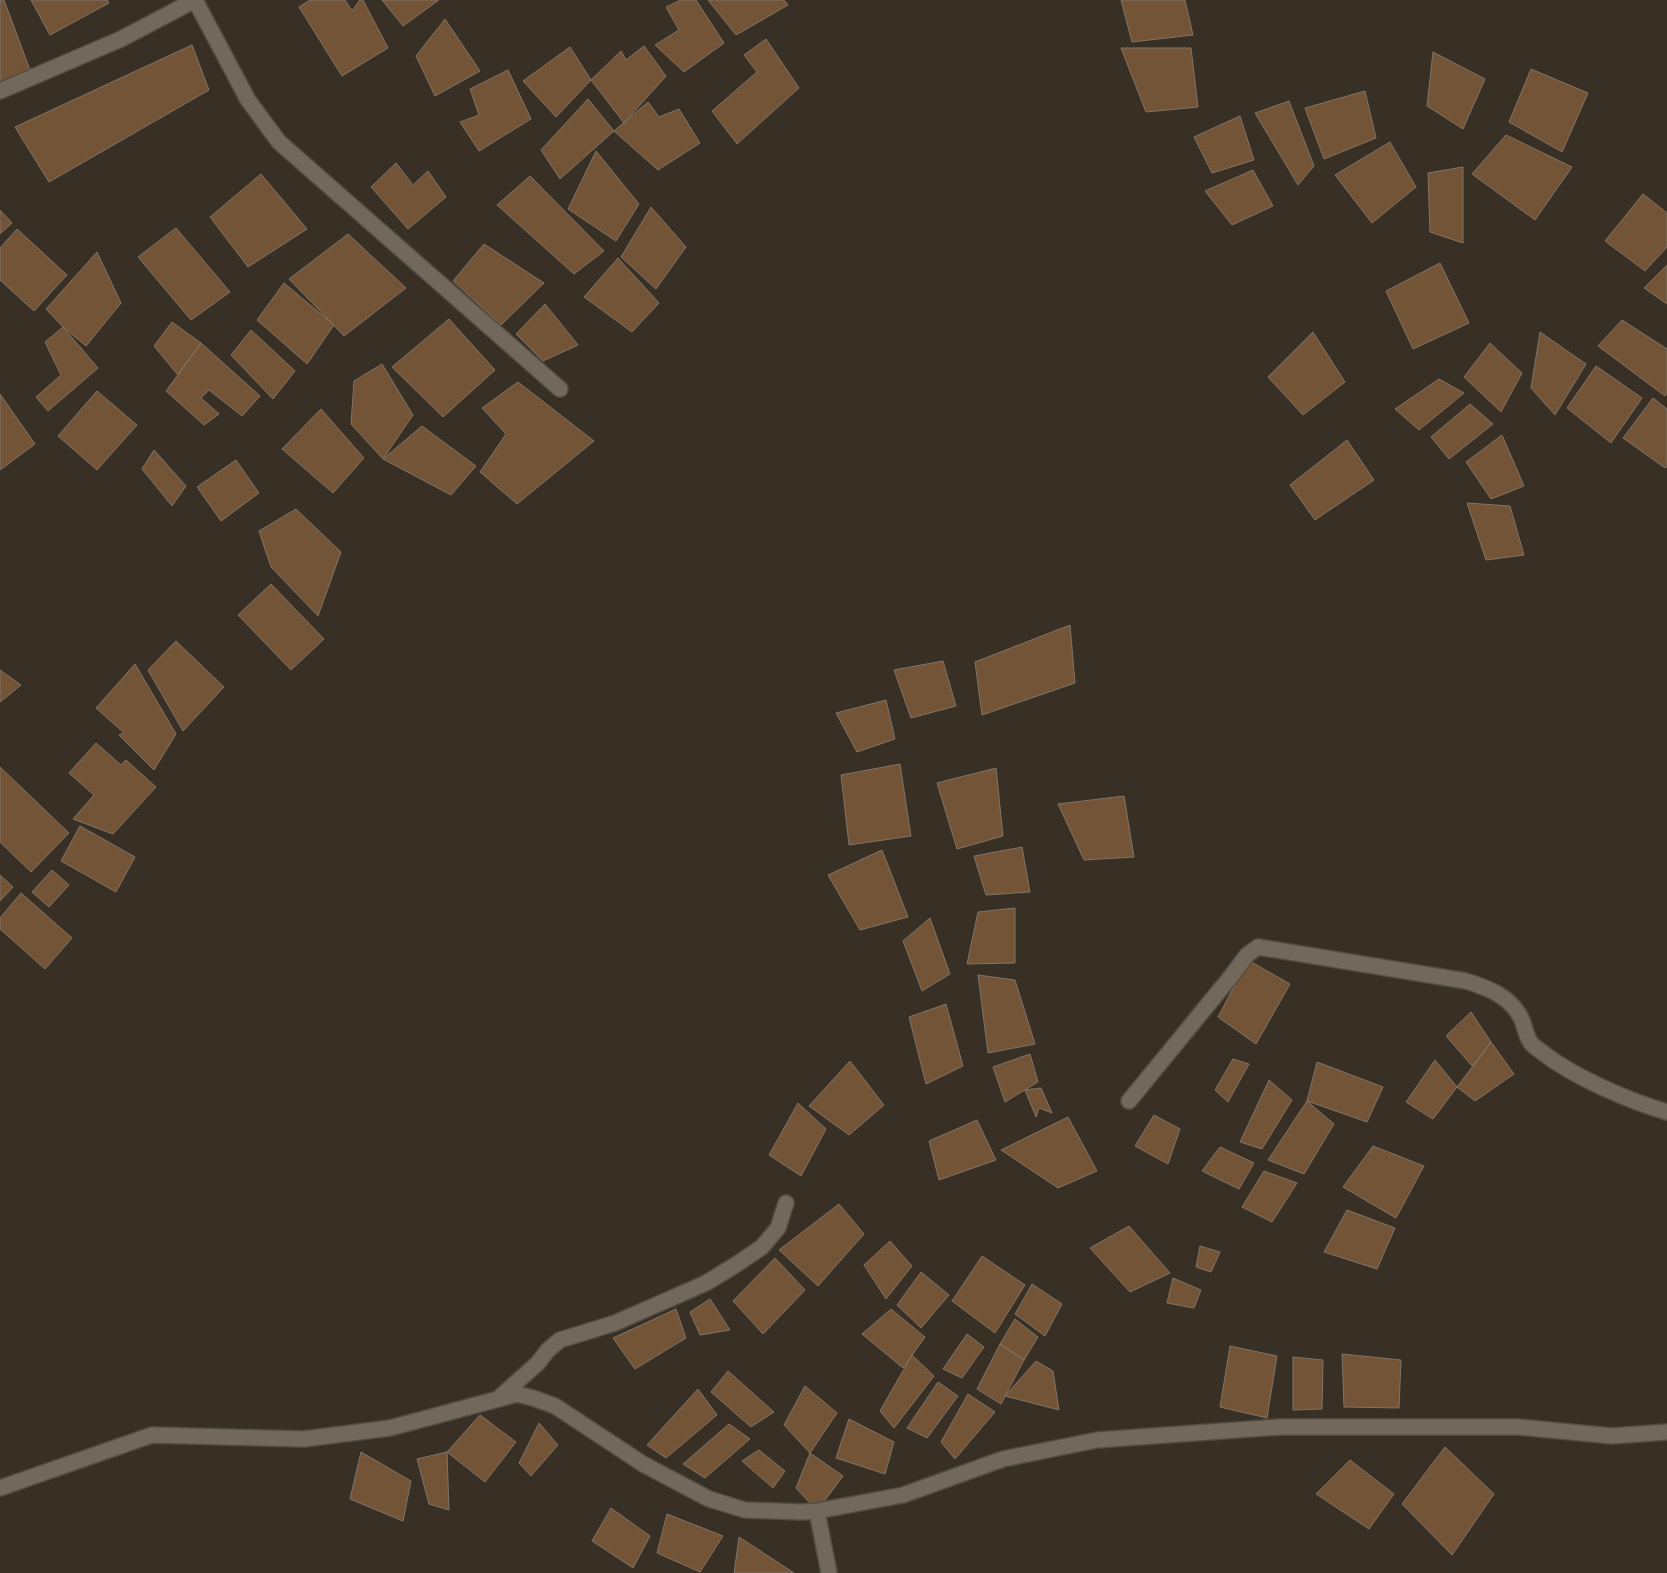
<svg xmlns="http://www.w3.org/2000/svg" width="1667" height="1573" font-family="'Zilla Slab',serif">
<style>
.building{fill:#735436;stroke:#817469}
.lines{fill:none;stroke-linecap:round;stroke-linejoin:round}
.minor-casing{stroke:#534c42;stroke-width:18}
.minor{stroke:#72695c;stroke-width:15}
</style>
<rect width="100%" height="100%" fill="#383024"/>
<path class="building" d="M0,0H4L30,70L0,84Z
M31,0H107L109,3L50,35Z
M310,0H345L352,11L360,0H363L388,48L342,76L299,7Z
M382,0H439L403,26Z
M681,0H696L724,43L684,72L655,45L679,30L666,7Z
M708,0H784L788,5L736,35Z
M1121,0H1185L1193,35L1132,42Z
M445,19L480,71L435,96L416,56Z
M766,39L799,88L737,144L712,111L757,72L744,55Z
M192,45L209,90L49,182L15,127Z
M644,46L666,76L624,123L591,80L621,51L626,60Z
M570,47L591,80L556,117L523,81Z
M1121,48H1191L1198,107L1146,112Z
M1433,52L1485,79L1463,129L1427,106Z
M1531,69L1588,93L1562,152L1509,122Z
M508,70L531,119L479,151L460,122L479,115L470,89Z
M1365,91L1376,138L1324,159L1305,108Z
M588,99L614,131L560,179L541,150Z
M1289,101L1314,166L1298,185L1255,113Z
M648,102L659,117L679,109L700,143L658,170L614,131Z
M1240,116L1254,160L1212,173L1194,137Z
M1506,135L1572,167L1535,220L1472,174Z
M1390,142L1416,187L1372,223L1335,175Z
M596,151L639,204L616,241L568,209Z
M396,163L413,185L428,171L446,197L408,229L371,187Z
M1463,167V243L1430,232L1428,173Z
M1253,170L1273,206L1232,225L1205,191Z
M261,174L307,229L248,267L210,217Z
M530,176L604,251L574,274L497,205Z
M1643,194L1667,213V247L1645,271L1605,241Z
M651,207L686,247L656,289L621,257Z
M0,210L12,223L0,234Z
M176,228L230,292L191,320L138,257Z
M17,229L67,275L34,311L0,280V248Z
M348,234L406,288L344,336L289,279Z
M484,244L544,283L501,325L453,281Z
M97,252L121,303L86,346L63,327L46,309Z
M618,258L659,303L632,332L584,297Z
M1440,263L1469,323L1413,349L1386,291Z
M1667,265V304L1644,288Z
M284,283L334,325L307,364L257,320Z
M545,304L578,345L543,361L516,334Z
M449,319L495,370L443,417L392,367Z
M1622,320L1667,349V393L1665,396L1598,346Z
M172,322L201,343L178,375L154,346Z
M63,327L98,368L48,411L36,397L61,375L45,342Z
M251,330L295,371L273,399L231,355Z
M1313,332L1345,382L1303,415L1268,377Z
M1540,332L1586,364L1555,415L1531,388Z
M201,343L260,396L242,416L209,390L201,398L219,414L204,425L166,391Z
M1490,343L1522,373L1501,412L1464,377Z
M382,364L413,415L383,459L351,424L354,381Z
M1596,366L1642,398L1611,443L1567,408Z
M1439,379L1464,393L1419,430L1395,409Z
M518,382L594,441L517,504L480,472L506,434L482,408Z
M97,391L137,425L97,470L58,436Z
M0,394L35,444L0,470Z
M1653,398L1667,409V466L1665,468L1623,438Z
M1470,404L1493,424L1449,459L1431,437Z
M321,409L364,458L333,493L282,449Z
M422,426L476,466L451,495L383,459Z
M1502,435L1524,486L1491,499L1466,462Z
M1347,440L1374,480L1315,520L1290,485Z
M154,450L186,486L172,506L142,469Z
M236,460L259,493L221,521L197,487Z
M1467,503L1510,506L1524,555L1486,560Z
M296,509L341,552L318,616L271,567L259,531Z
M271,584L324,639L291,670L238,615Z
M1070,625L1075,683L982,715L975,662Z
M176,641L224,687L183,731L148,670Z
M943,661L956,706L911,718L894,670Z
M135,664L176,734L154,770L119,735L124,733L96,708Z
M0,670L21,685L0,702Z
M886,700L895,739L857,752L836,713Z
M96,743L121,765L126,760L156,787L113,834L73,819L94,795L69,773Z
M900,764L911,836L849,845L841,775Z
M0,767L69,833L31,872L0,842Z
M996,768L1003,836L957,849L937,783Z
M1124,796L1134,857L1084,860L1058,804Z
M80,826L135,857L116,892L61,861Z
M1022,847L1030,892L986,895L974,856Z
M882,850L908,917L860,930L828,875Z
M52,870L69,885L49,907L32,892Z
M0,875L13,887L0,901Z
M21,893L72,938L45,969L0,929V918Z
M1015,908V963L967,964L978,912Z
M930,918L950,974L922,991L903,941Z
M1248,960L1290,984L1256,1044L1218,1017Z
M978,975L1015,980L1035,1044L988,1053Z
M946,1004L963,1066L926,1084L909,1017Z
M1471,1012L1491,1042L1473,1067L1446,1036Z
M1491,1042L1514,1074L1475,1101L1457,1087Z
M1030,1054L1038,1082L1005,1102L993,1067Z
M1233,1059L1249,1064L1228,1102L1215,1090Z
M1435,1060L1457,1087L1433,1119L1406,1102Z
M850,1061L884,1105L849,1135L809,1106Z
M1317,1062L1383,1087L1367,1122L1307,1101Z
M1269,1080L1292,1100L1262,1149L1240,1142Z
M1041,1088L1052,1113L1039,1108L1036,1117L1025,1090Z
M1307,1101L1334,1124L1304,1174L1268,1160Z
M798,1103L826,1129L801,1176L769,1155Z
M1154,1115L1180,1129L1168,1164L1135,1146Z
M1068,1117L1097,1171L1058,1188L1001,1150Z
M977,1120L996,1160L939,1180L929,1141Z
M1373,1146L1424,1166L1396,1218L1343,1187Z
M1220,1147L1254,1163L1239,1189L1202,1171Z
M1264,1171L1297,1183L1272,1222L1242,1207Z
M839,1204L864,1234L818,1286L779,1250Z
M1347,1210L1395,1228L1377,1269L1324,1252Z
M1129,1226L1170,1273L1130,1292L1090,1248Z
M890,1241L912,1266L886,1299L864,1265Z
M1200,1246L1220,1252L1211,1272L1196,1267Z
M982,1256L1025,1285L995,1333L952,1301Z
M775,1258L805,1290L763,1334L733,1301Z
M921,1272L949,1295L921,1328L897,1305Z
M1173,1278L1201,1290L1194,1308L1167,1303Z
M1032,1284L1062,1304L1045,1336L1015,1314Z
M710,1299L730,1330L700,1335L690,1312Z
M676,1309L686,1338L635,1369L613,1338Z
M891,1309L925,1337L903,1368L862,1334Z
M1015,1319L1038,1337L1024,1360L1000,1344Z
M967,1334L984,1347L962,1378L943,1369Z
M1000,1344L1024,1360L1001,1404L977,1389Z
M1230,1346L1277,1356L1267,1418L1220,1407Z
M1342,1354L1401,1360L1399,1408L1344,1407Z
M912,1355L934,1376L894,1428L880,1411Z
M1293,1357L1323,1360L1322,1409L1293,1410Z
M1036,1361L1053,1371L1059,1410L1005,1396Z
M728,1371L774,1412L751,1427L711,1392Z
M938,1382L958,1396L927,1438L907,1428Z
M805,1386L837,1413L810,1453L784,1425Z
M698,1389L717,1415L666,1458L647,1445Z
M968,1394L995,1412L955,1459L941,1442Z
M480,1415L516,1442L485,1482L447,1452Z
M849,1419L894,1442L885,1474L836,1458Z
M539,1423L558,1445L531,1476L519,1463Z
M729,1424L750,1439L705,1478L683,1464Z
M1445,1447L1494,1494L1452,1555L1402,1504Z
M759,1450L785,1471L773,1488L742,1461Z
M361,1452L411,1481L403,1521L350,1499Z
M447,1452L449,1510L429,1504L417,1459Z
M810,1453L843,1476L817,1511L796,1488Z
M1350,1460L1394,1494L1369,1529L1316,1494Z
M611,1508L650,1536L633,1568L592,1541Z
M667,1514L723,1536L700,1572L657,1553Z
M739,1537L794,1573H734Z"/>
<g class="lines">
<g class="minor-casing">
<path id="minor" d="M195,0L248,100L279,142L560,389
M0,91L121,39L195,0
M1129,1101L1233,974L1247,955L1258,947L1466,981C1488,988 1510,996 1521,1018C1525,1026 1526,1037 1531,1043C1534,1047 1540,1050 1543,1053C1574,1077 1629,1101 1667,1112
M501,1396L538,1363L548,1350L560,1340L615,1323L706,1283L737,1264L762,1247L778,1228L786,1203
M0,1488L152,1435L304,1439L390,1428L517,1394L533,1398L555,1406L643,1464L709,1499L745,1510L801,1512L817,1511L903,1495L1003,1459L1097,1440L1280,1427H1519L1612,1436L1667,1432
M817,1511L829,1573"/>
</g>
<use href="#minor" class="minor"/>
</g>
</svg>
